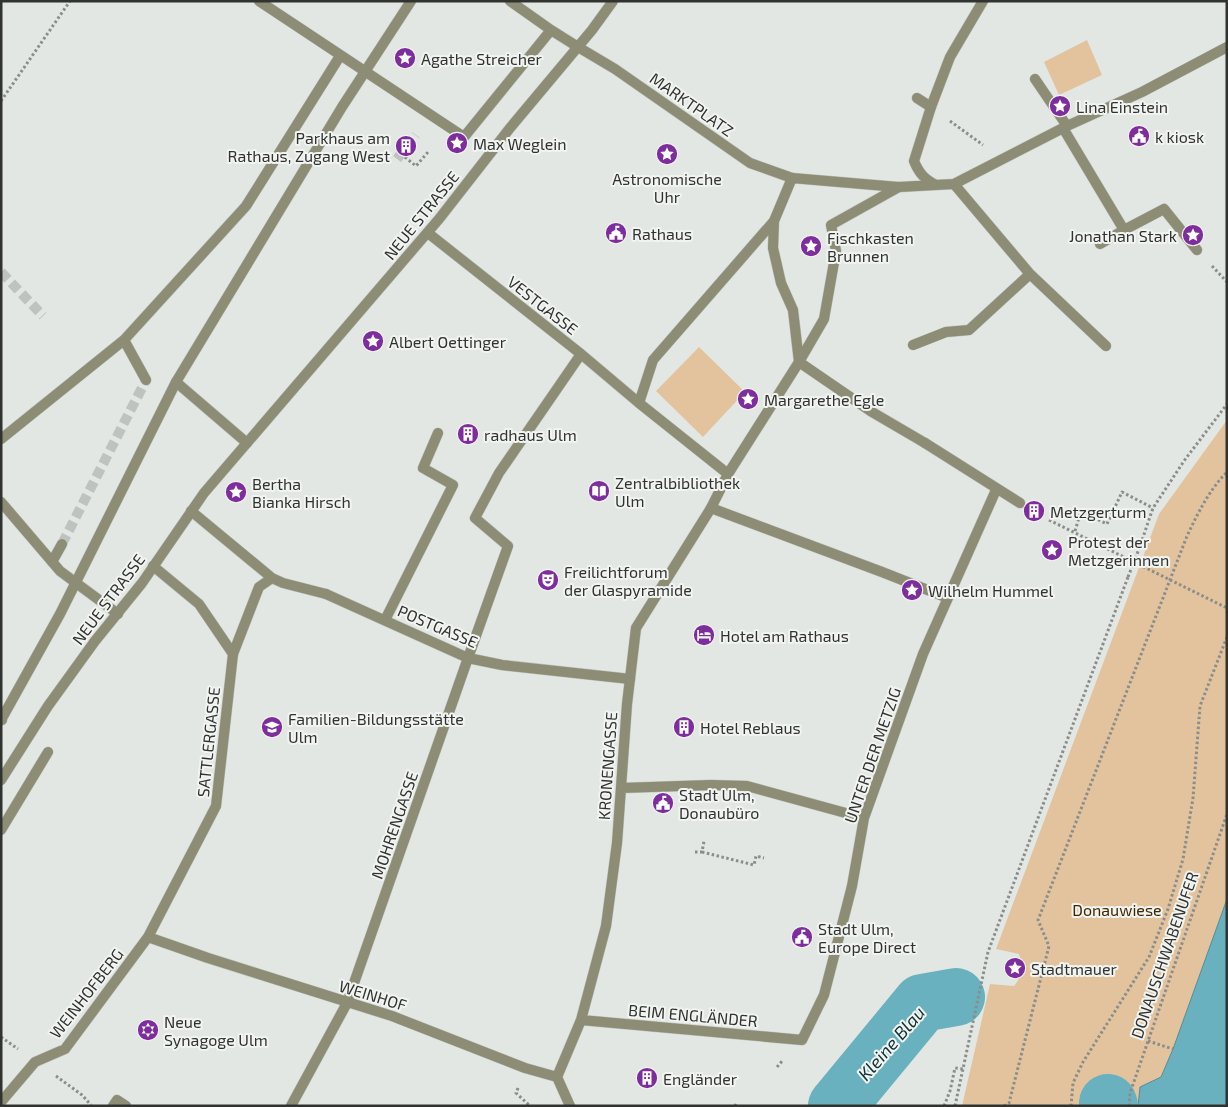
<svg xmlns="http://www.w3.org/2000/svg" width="1228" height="1107" font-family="'Exo 2',sans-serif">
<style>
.green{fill:#e2c39e}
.water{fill:#69b1be;stroke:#588b94}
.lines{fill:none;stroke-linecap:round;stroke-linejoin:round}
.river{stroke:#69b1be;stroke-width:58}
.pedestrian-tunnel{stroke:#bfc3bf;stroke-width:10;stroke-dasharray:10 5;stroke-linecap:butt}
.service-casing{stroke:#bfc3bf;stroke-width:11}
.pedestrian-casing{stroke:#bfc3bf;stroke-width:11}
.minor-casing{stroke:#bfc3bf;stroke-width:11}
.tertiary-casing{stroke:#bfc3bf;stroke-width:11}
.path{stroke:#8a8d8a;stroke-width:3;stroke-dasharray:2.5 2.5;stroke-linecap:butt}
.service{stroke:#8d8d76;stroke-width:10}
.pedestrian{stroke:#8d8d76;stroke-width:10}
.minor{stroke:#8d8d76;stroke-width:10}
.tertiary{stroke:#8d8d76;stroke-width:10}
.path-bridge{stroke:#8a8d8a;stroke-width:3;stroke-dasharray:2.5 2.5;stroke-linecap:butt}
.labels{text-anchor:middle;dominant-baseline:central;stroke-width:4;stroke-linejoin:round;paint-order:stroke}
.poi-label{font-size:16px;fill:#313331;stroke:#f1f4f0;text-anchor:start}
.street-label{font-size:16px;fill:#313331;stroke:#f1f4f0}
.park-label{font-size:16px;fill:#402701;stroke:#f1f4f0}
.water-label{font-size:18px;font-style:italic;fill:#0e3238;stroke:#f1f4f0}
</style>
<rect width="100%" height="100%" fill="#e3e7e3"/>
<path class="green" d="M1087,40L1102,75L1059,95L1044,62Z
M699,347L745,392L703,437L656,391Z
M1227,420V899L1173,1049L1161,1077L1140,1087L1138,1106H962L990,984L1014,986C1023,976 1023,966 1019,954L996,949L1159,514Z"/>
<path class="water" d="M1227,899V1106H1138L1140,1087L1161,1077L1173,1049Z"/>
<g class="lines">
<path class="river" d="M1108,1103L1109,1106
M837,1106L922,1003L956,997"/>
<path class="pedestrian-tunnel" d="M397,159L416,135
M1,272L43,316
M62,544L146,380"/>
<g class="service-casing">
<path id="service" d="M1035,79L1067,126
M1100,244L1124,230
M385,620L453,485L423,468L438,433
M1,720L60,614L176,382L342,107L411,1
M1,830L48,752
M113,1106L117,1100L126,1106
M291,1106L347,1003"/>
</g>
<g class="pedestrian-casing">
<path id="pedestrian" d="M259,1L464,137L551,30L578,47
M510,1L551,30
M917,98L931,107
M428,233L581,354L639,403
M124,340L146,380
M581,354L499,473L475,518L508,546L468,658L502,665L630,679
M799,362L793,310L781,283L773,248L774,221L792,178L898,187
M799,362L872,412L925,443
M176,382L247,443
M1,439L124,340L246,206L340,56
M728,474L639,403L653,360L774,221
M1,502L60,571L118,614
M711,508L728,474L799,362L824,319L836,251L831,225L899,187
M191,511L272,578L283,583L326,594
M52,562L62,544
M233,654L259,587L272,578"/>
</g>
<g class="minor-casing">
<path id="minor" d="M578,47L615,69L750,163L792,178
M1063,128L1124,230L1164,209L1197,250
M936,185C924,179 919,173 914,161L931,107L950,57L983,1
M899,187L954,184L1067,126L1142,92L1227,47
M1030,274L1106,346
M913,345L946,332L969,330L1030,274L954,184
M925,443L1020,503
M326,594L468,658L347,1003
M1,719L2,720
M621,788L711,785L747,786L864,818
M148,937L208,958L392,1016L525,1068L557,1077
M581,1020L802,1040L824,995L852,886L864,818L923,654L996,490
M557,1077L581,1020L606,926L617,843L627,704L636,628L711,508L882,572L948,598
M557,1077L570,1106
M1,1102L35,1062L65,1049L148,937L216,806L233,654L199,604L153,566"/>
</g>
<g class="tertiary-casing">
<path id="tertiary" d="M1,780L48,706L95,641L142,583L204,493L439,219L510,128L592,30L613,1"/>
</g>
<path class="path" d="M1,101L70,1
M950,121L983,145
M401,154L416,166L428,152
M1212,266L1227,282
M1049,520L1227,608
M1075,531L1081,511L1107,524L1122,492L1153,508
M1139,549L1153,508L1184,461L1227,404
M695,852H702L704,841
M702,852L754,865L756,856L764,858
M1,1037L18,1049
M1148,1041L1173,1049
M777,1067L783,1060
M56,1076L82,1095L91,1105
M518,1088L516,1093L530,1106
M735,1106L736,1104
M944,1106L950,1091L955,1068L963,1069
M955,1106L988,952L1128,577
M1004,1106L1009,1103L1049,946L1038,920L1187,536C1198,513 1209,490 1227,472
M1071,1106L1073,1083L1083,1062L1149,957L1168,909L1183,859L1193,798L1200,706L1227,637
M1129,1106L1130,1093L1227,814"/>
<use href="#service" class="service"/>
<use href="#pedestrian" class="pedestrian"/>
<use href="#minor" class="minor"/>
<use href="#tertiary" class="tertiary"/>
<path class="path-bridge" d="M1128,577L1139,549"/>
</g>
<defs>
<g id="sight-disc" transform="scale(1.125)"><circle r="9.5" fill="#7e2d9d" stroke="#f1f4f0"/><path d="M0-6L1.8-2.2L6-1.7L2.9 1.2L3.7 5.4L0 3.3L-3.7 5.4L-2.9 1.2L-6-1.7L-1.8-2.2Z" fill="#fff"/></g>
<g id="civic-disc" transform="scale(1.125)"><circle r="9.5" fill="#7e2d9d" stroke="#f1f4f0"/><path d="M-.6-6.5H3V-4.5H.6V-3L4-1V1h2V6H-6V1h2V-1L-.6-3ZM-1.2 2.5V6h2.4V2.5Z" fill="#fff"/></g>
<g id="building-disc" transform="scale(1.125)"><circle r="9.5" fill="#7e2d9d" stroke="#f1f4f0"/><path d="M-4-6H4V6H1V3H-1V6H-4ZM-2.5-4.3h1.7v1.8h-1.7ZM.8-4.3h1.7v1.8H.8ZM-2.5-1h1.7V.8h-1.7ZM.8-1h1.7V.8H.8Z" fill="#fff"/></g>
<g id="library-disc" transform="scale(1.125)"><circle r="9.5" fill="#7e2d9d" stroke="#f1f4f0"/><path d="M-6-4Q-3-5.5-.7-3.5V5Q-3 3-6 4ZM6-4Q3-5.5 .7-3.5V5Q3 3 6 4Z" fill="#fff"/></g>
<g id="theatre-disc" transform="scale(1.125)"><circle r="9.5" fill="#7e2d9d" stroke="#f1f4f0"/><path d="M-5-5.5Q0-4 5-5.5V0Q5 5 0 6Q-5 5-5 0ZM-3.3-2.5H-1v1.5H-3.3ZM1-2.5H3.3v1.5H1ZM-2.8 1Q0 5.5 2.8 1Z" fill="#fff"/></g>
<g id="hotel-disc" transform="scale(1.125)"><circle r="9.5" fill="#7e2d9d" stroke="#f1f4f0"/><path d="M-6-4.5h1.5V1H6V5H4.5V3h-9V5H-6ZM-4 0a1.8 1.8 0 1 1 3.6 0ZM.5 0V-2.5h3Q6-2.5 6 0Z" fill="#fff"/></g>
<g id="school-disc" transform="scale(1.125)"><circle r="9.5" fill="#7e2d9d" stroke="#f1f4f0"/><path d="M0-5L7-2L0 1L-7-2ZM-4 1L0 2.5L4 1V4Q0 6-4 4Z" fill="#fff"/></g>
<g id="synagogue-disc" transform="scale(1.125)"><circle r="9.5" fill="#7e2d9d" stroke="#f1f4f0"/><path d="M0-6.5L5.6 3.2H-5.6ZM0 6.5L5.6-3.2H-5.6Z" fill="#fff"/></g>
</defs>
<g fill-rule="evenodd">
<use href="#sight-disc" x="405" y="58"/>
<use href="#sight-disc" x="1060" y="106"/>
<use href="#civic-disc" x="1139" y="136"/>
<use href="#sight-disc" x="457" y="143"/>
<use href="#building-disc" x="406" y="146"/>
<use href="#sight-disc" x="667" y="154"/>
<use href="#civic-disc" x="616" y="233"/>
<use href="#sight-disc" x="1193" y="235"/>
<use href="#sight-disc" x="811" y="246"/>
<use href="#sight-disc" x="373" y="341"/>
<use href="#sight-disc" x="748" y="399"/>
<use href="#building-disc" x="468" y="434"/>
<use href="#library-disc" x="599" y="491"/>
<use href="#sight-disc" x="236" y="492"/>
<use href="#building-disc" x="1034" y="511"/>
<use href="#sight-disc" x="1052" y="550"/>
<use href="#theatre-disc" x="548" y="580"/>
<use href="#sight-disc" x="912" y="590"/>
<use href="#hotel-disc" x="704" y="635"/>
<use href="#school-disc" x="272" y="727"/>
<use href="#building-disc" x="684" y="727"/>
<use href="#civic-disc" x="663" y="803"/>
<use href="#civic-disc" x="802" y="937"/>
<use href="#sight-disc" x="1015" y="968"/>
<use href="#synagogue-disc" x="148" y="1030"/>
<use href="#building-disc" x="647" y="1078"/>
</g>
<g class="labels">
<g class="poi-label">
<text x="421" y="58">Agathe Streicher</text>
<text x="1076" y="106">Lina Einstein</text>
<text x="1155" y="136">k kiosk</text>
<text x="390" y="137" text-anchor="end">Parkhaus am<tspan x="390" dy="18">Rathaus, Zugang West</tspan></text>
<text x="473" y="143">Max Weglein</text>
<text x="667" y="178" text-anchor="middle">Astronomische<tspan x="667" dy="18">Uhr</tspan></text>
<text x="632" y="233">Rathaus</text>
<text x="1177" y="235" text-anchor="end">Jonathan Stark</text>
<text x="827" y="237">Fischkasten<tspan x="827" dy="18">Brunnen</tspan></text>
<text x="389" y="341">Albert Oettinger</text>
<text x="764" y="399">Margarethe Egle</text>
<text x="484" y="434">radhaus Ulm</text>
<text x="615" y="482">Zentralbibliothek<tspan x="615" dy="18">Ulm</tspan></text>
<text x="252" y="483">Bertha<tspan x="252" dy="18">Bianka Hirsch</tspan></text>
<text x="1050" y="511">Metzgerturm</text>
<text x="1068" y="541">Protest der<tspan x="1068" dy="18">Metzgerinnen</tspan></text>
<text x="564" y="571">Freilichtforum<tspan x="564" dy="18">der Glaspyramide</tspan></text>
<text x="928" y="590">Wilhelm Hummel</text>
<text x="720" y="635">Hotel am Rathaus</text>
<text x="288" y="718">Familien-Bildungsstätte<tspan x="288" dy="18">Ulm</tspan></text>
<text x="700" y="727">Hotel Reblaus</text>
<text x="679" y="794">Stadt Ulm,<tspan x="679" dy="18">Donaubüro</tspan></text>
<text x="818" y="928">Stadt Ulm,<tspan x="818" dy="18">Europe Direct</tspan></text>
<text x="1031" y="968">Stadtmauer</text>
<text x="164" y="1021">Neue<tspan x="164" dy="18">Synagoge Ulm</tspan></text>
<text x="663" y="1078">Engländer</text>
</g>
<g class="street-label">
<text transform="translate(692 104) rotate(35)">MARKTPLATZ</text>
<text transform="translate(421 215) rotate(-51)">NEUE STRASSE</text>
<text transform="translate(543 305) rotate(38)">VESTGASSE</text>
<text transform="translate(108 599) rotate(-53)">NEUE STRASSE</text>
<text transform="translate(438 626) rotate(23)">POSTGASSE</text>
<text transform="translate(208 742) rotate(-84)">SATTLERGASSE</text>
<text transform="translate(872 755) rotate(-71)">UNTER DER METZIG</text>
<text transform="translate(607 766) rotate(-86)">KRONENGASSE</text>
<text transform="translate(394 825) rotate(-71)">MOHRENGASSE</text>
<text transform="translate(1164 955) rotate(-71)">DONAUSCHWABENUFER</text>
<text transform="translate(86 993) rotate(-52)">WEINHOFBERG</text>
<text transform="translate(373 995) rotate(17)">WEINHOF</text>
<text transform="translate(693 1015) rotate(5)">BEIM ENGLÄNDER</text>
</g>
<g class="park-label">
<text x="1117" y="909">Donauwiese</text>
</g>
<g class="water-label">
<text transform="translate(891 1043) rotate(-49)">Kleine Blau</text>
</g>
</g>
<rect width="1228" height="1107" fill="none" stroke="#313331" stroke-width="5"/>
</svg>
